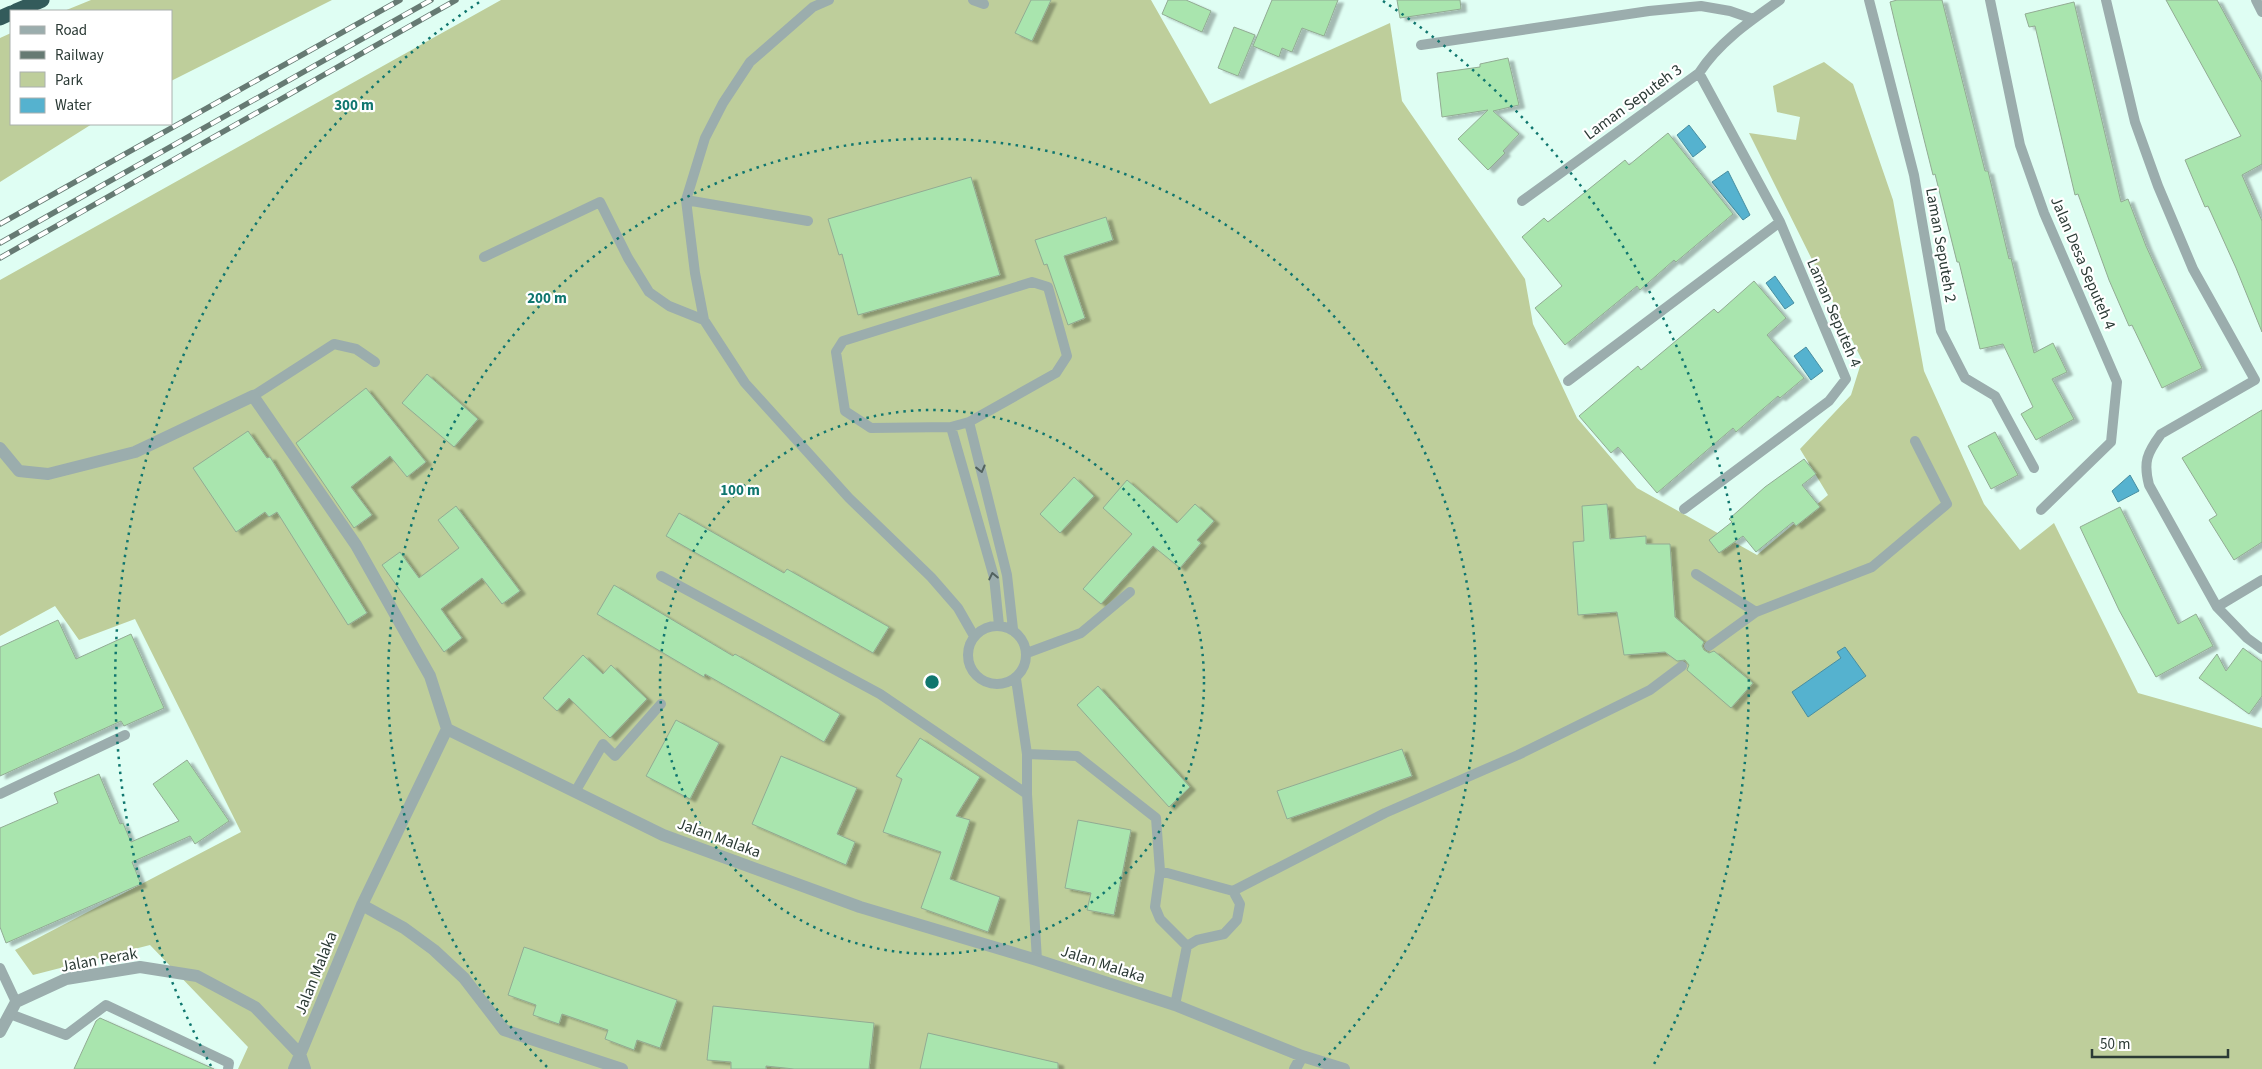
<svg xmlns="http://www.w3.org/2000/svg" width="2262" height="1069" font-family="'Source Sans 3',sans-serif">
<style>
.green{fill:#bece9b}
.water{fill:#55b2cf;stroke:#488ea1}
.building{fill:#a9e5ae;stroke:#92ab93;filter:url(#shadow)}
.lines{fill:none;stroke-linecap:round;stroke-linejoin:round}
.lane{stroke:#9badad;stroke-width:10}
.street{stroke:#9badad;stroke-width:12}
.highway{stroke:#335b5b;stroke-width:15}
.rail-casing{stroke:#667a73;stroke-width:5.5}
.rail{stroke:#fff;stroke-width:4;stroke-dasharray:11;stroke-linecap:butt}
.oneway{stroke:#52625f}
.ring{fill:none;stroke:#0f766e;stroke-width:2.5;stroke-dasharray:2.5 5}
.labels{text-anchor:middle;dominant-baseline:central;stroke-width:4.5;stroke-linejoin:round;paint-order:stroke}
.street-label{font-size:16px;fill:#2b3a35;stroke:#fff}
.centre{fill:#0f766e;stroke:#fff;stroke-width:2.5}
.ring-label{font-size:15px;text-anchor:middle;font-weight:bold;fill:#0f766e;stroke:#fff;stroke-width:4.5;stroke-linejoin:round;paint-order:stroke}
</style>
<defs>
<filter id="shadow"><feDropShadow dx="5.5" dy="3" stdDeviation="1" flood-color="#0004"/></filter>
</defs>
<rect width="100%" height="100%" fill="#dffef3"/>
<path class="green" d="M91,0H332L171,81V11H64Z
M501,0H1151L1210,104L1390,23L1402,101L1525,279L1533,324L1577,418L1637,488L1757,555L1828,495L1800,449L1851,395L1862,360L1749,133L1796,140L1800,117L1777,112L1773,86L1824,62L1853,84L1893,200L1924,371L1984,504L2020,550L2054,523L2138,693L2262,728V1069H238L248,1047L150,945L33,975L15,950L241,832L135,619L79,640L55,606L0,636V280Z
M11,33V124H92L0,182V38Z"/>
<path class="water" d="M1689,125L1706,147L1693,157L1677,135Z
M1728,171L1750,215L1743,220L1712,182Z
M1775,276L1794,303L1785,309L1766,283Z
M1806,347L1823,371L1811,380L1794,356Z
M2130,475L2139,491L2118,502L2112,491Z
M1845,647L1866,676L1808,717L1792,692L1841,658L1837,652Z"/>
<path class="building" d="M1031,0H1051L1032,41L1015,33Z
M1168,0H1186L1211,11L1202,32L1162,14Z
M1272,0H1338L1324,36L1302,28L1292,52L1282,48L1279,57L1253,46Z
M1397,0H1460L1461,9L1400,18Z
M1897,0H1942L1985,171H1988L2009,259L2011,258L2034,353L2053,343L2067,372L2052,379L2074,419L2036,440L2021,414L2033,407L2003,344L1980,349L1959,262H1957L1935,174L1933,175L1898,36L1890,2Z
M2166,0H2217L2262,82V164L2242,175L2262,221V332L2236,268L2208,206L2205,207L2185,160L2241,136Z
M2074,2L2121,202L2128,199L2146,246L2202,368L2162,388L2132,325L2129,326L2109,280L2078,194L2075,195L2035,26L2029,27L2025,14Z
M1234,27L1255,35L1238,76L1218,68Z
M1508,58L1519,105L1493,111L1519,134L1503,151L1505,153L1488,170L1458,139L1488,110L1442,117L1437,73L1480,67V64Z
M1668,133L1733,214L1676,262L1674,260L1640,290L1637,286L1565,345L1535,308L1562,286L1522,237L1544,218L1548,222L1625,160L1629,165Z
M971,177L1000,275L858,315L842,254L839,255L828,219Z
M1106,217L1113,240L1064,256L1085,318L1068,325L1047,264L1044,265L1035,240Z
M1754,281L1786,318L1767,335L1804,378L1780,398L1778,396L1736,432L1733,428L1657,493L1618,447L1611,453L1579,416L1638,366L1641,370L1714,309L1718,313Z
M427,374L478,419L454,447L402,403Z
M366,388L426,462L407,477L390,456L351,487L372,515L354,528L296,443Z
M2262,410V542L2234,560L2209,520L2217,515L2182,458Z
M248,431L267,458L270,457L367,613L348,625L277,512L269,517L265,512L236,532L193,468Z
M1995,432L2018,475L1991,489L1968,446Z
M1804,459L1816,474L1802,485L1820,507L1796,526L1793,522L1756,552L1743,536L1719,553L1709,540L1732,522L1729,519L1765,487Z
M1074,477L1094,496L1060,533L1040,514Z
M1127,480L1177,523L1195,504L1214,521L1197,540L1201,543L1180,568L1153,546L1101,604L1083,589L1132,534L1103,508Z
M1607,504L1610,539L1646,536V544H1670L1675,617L1704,642L1702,646L1704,650L1709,653L1714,651L1753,683L1731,708L1687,670L1689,665L1685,660L1677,661L1665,652L1624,655L1617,612L1578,615L1573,542L1584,541L1582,506Z
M456,506L520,591L502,604L482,578L441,609L462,638L444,652L382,565L400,552L419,578L459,548L438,520Z
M2120,507L2178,624L2196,614L2213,646L2156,677L2119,610L2080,527Z
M679,513L784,573L787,569L889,627L873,653L666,536Z
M614,585L733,656L735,654L840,714L824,742L705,674L704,677L597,614Z
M58,620L76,659L131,634L164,708L124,726L121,721L0,776V647Z
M2243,648L2262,662V696L2249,714L2199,678L2217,654L2226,671Z
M583,655L603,674L611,665L647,699L610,738L569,698L557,711L543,698Z
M1098,686L1190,787L1169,807L1077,705Z
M676,720L719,743L690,799L646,776Z
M920,738L980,777L956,816L970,820L950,879L1000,897L988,932L921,908L941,852L883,832L902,779L896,776Z
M1402,749L1412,776L1287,819L1277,791Z
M781,756L857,788L837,834L855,842L846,865L752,824Z
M187,760L229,821L195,844L190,836L132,862L141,884L6,943L0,927V828L58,803L54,793L99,774L120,824L123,823L131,842L179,821L153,784Z
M1078,820L1131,830L1114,915L1087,910L1091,893L1065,888Z
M524,947L677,1000L660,1048L637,1040L634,1050L605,1039L608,1030L562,1014L559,1024L533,1015L536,1005L508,995Z
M713,1006L874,1023L869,1069H794L766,1066V1069H731V1062L707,1060Z
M100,1018L214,1069H74L96,1021Z
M928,1033L1058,1063V1069H920Z"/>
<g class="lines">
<path class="lane" d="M829,0L813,7L750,62L723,103L705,138L686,200L695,273L704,320L745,383L849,498L931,577L958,608L974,636
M973,0L984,4
M1869,0L1914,175L1941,331L1965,378L1995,396L2034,468
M1990,0L2020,145L2044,213L2117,382L2111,442L2041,510
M2106,0L2135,122L2158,186L2193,269L2255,380L2161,434C2147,453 2143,462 2149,485L2217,607L2247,638L2262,649
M2256,0L2262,12
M1421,45L1649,11L1701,6L1730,11L1753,19
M686,200L808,221
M1522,201L1699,73C1719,42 1750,21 1780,0
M484,257L600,202L628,258L649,292L669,306L704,320
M1032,282L1048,287L1067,356L1056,373L969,422L951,427L871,428L845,411L836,352L843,341Z
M1568,381L1780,222
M253,396L334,344L356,349L375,362
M969,422L1007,575L1013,629
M951,427L994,577L999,625
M1684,509L1829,401L1846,379L1780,222L1699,73
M1696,574L1756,612
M661,576L880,694L1027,794
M2217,607L2262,580
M968 655a29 29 0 1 1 58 0a29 29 0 1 1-58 0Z
M1709,646L1756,612L1872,567L1947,504L1915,441
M1027,653L1081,633L1130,592
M1016,679L1027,754V794L1037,960
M1027,754L1077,756L1156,818L1160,871L1155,907L1160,919L1187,946L1197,940L1224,934L1237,920L1240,904L1233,891L1160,871
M575,792L603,744L615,756L661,704
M0,794L125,735
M1233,891L1385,813L1518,755L1650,690L1682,666
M0,968L16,1002
M1175,1005L1187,946
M10,1014L66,1035L106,1005L229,1063L228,1069"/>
<path class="street" d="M0,448L19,471L48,474L135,452L253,396L356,545L430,676L447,729
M362,905L404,928L434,950L464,978L504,1030L622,1069
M0,1032L16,1002L66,979L140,967L197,976L255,1007L300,1054L305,1069
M294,1069L362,905L447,729L663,835L860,907L1037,960L1175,1005L1302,1056L1344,1069
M1295,1069L1302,1056"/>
<path class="highway" d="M16,11L42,0
M0,18L11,13"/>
<g class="rail-casing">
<path id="rail" d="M0,224L400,0
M0,243L431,0
M0,258L456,0"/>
</g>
<use href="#rail" class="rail"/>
</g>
<defs><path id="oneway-chevron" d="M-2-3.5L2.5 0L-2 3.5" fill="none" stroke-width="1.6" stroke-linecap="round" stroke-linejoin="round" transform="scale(1.25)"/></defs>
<g class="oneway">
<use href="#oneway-chevron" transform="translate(981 469) rotate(76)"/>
<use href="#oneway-chevron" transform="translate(993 576) rotate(-102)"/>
</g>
<g class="ring">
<circle cx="932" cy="682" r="272"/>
<path d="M547 1067A544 544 0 1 1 1317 1067"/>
<path d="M211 1066A817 817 0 0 1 481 1M1383 1A817 817 0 0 1 1653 1066"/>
</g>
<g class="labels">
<g class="street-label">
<text transform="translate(1633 102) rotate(-36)">Laman Seputeh 3</text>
<text transform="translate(1941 245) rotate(80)">Laman Seputeh 2</text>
<text transform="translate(2083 263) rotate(67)">Jalan Desa Seputeh 4</text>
<text transform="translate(1834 313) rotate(67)">Laman Seputeh 4</text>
<text transform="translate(719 838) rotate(20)">Jalan Malaka</text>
<text transform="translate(99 960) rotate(-10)">Jalan Perak</text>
<text transform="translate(1103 964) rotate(18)">Jalan Malaka</text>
<text transform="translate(316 973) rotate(-68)">Jalan Malaka</text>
</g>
</g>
<circle cx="932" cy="682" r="8" class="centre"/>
<g class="ring-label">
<text x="354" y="110">300 m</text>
<text x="547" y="303">200 m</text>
<text x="740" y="495">100 m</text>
</g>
<rect x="10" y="10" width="162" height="115" fill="#ffffff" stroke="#aab0ae"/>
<rect x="20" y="26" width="25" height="8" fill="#9badad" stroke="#aab0ae"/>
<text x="55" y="35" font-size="15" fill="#2b3a35">Road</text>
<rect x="20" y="51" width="25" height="8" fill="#667a73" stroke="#aab0ae"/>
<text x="55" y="60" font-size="15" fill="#2b3a35">Railway</text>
<rect x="20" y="72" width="25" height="15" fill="#bece9b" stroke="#aab0ae"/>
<text x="55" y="85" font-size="15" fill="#2b3a35">Park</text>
<rect x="20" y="98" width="25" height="15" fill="#55b2cf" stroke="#aab0ae"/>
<text x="55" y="110" font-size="15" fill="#2b3a35">Water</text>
<path d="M2092 1049v8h136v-8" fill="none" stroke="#2b3a35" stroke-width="2.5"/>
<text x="2100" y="1049" font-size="15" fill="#2b3a35" stroke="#ffffff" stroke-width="4" paint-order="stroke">50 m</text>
</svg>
